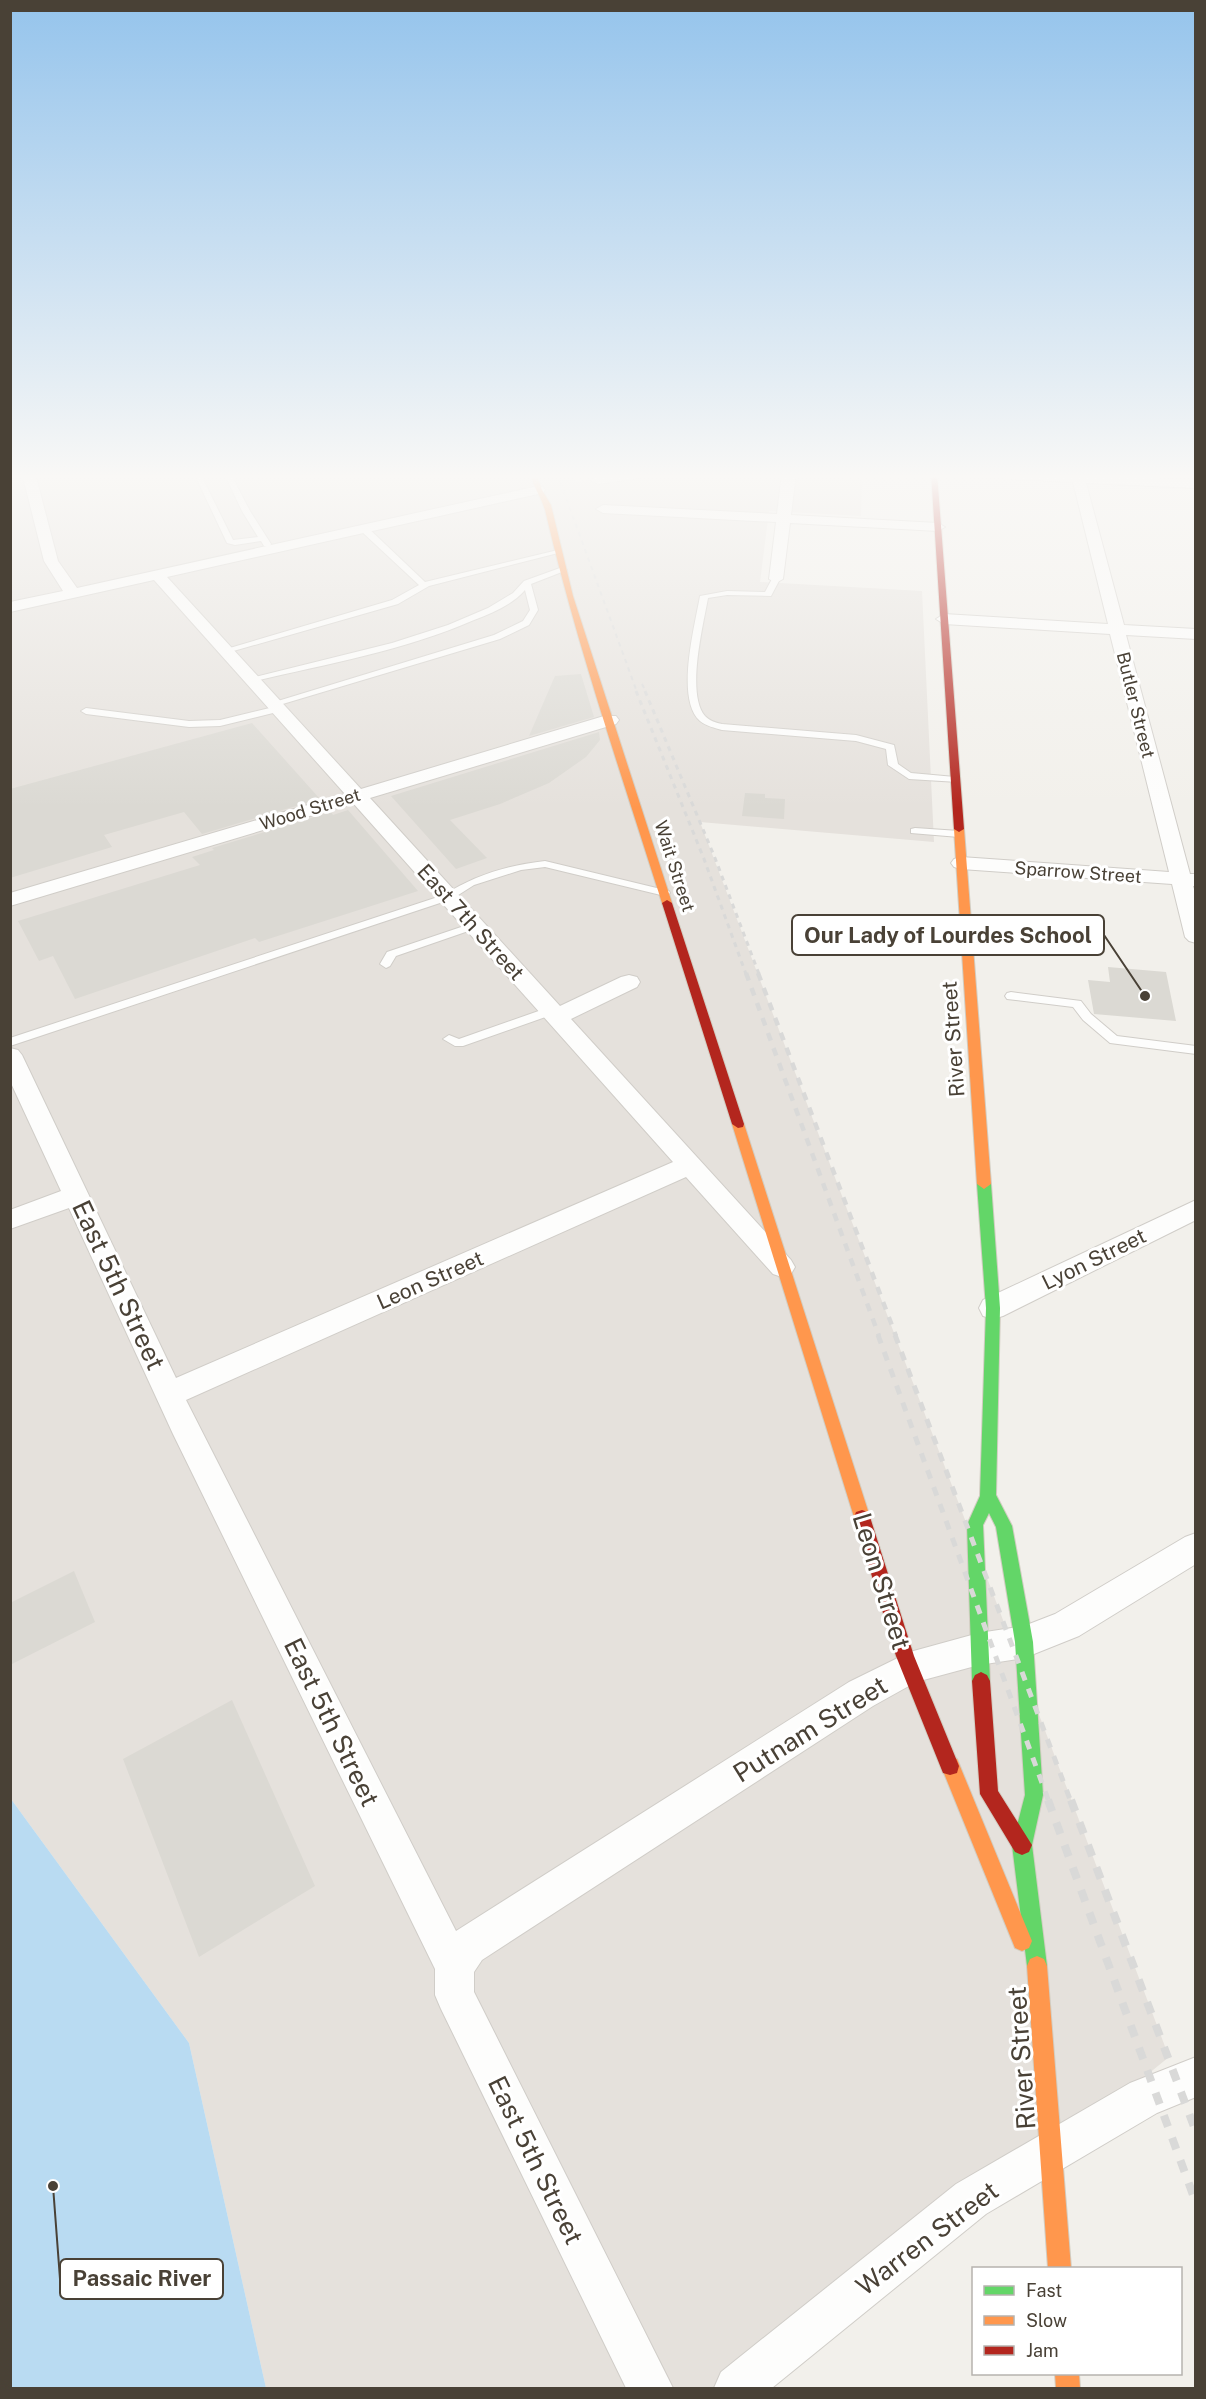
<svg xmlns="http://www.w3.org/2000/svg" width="1206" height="2399" font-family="'Public Sans',sans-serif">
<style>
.industrial{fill:#e5e1dc}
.water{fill:#b9dbf2}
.building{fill:#dbd9d3}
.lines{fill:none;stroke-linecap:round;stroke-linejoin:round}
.lane-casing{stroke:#d0cdc8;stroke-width:2}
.street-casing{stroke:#d0cdc8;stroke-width:2}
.fast-casing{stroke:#d2cdc2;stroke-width:2}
.slow-casing{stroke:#d2cdc2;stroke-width:2}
.jam-casing{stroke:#d2cdc2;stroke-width:2}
.lane{fill:#fdfdfc;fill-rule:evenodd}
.street{fill:#fdfdfc;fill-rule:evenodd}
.fast{fill:#63d668;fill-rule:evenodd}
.slow{fill:#ff974d;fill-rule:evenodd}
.jam{fill:#b3261e;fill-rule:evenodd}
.rail-far4{stroke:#d9d9d8;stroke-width:2;stroke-dasharray:4.5 4.5;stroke-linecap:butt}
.rail-far3{stroke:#d9d9d8;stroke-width:3;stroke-dasharray:5 5;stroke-linecap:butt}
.rail-far2{stroke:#d9d9d8;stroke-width:4.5;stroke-dasharray:8 8;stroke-linecap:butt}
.rail-far1{stroke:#d9d9d8;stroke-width:5;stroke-dasharray:9 9;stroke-linecap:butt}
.rail{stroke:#d9d9d8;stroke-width:8;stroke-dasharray:12 12;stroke-linecap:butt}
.labels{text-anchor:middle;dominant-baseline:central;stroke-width:6;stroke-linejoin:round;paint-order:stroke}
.far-street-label{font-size:18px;fill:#494136;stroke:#fff}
.street-label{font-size:21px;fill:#494136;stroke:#fff}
.near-street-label{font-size:26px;fill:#494136;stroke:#fff}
.leader{fill:none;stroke:#494136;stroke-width:2}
.callout-dot{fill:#494136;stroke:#fff;stroke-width:2}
.callout{fill:#fff;stroke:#494136;stroke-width:2}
.callout-label{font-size:22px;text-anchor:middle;font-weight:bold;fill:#494136}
</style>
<rect width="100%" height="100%" fill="#f2f0eb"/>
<path class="industrial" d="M10,473H570L574,482L644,473H789V476L862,480L861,516L769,511L760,582L922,591L934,842L700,822L1169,2057L761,2388H266L189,2043L11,1799Z"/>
<path class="water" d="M11,1799L189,2043L266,2388H11Z"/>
<path class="building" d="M581,674L594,717L529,736L555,676Z
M252,723L320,799L202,834L184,812L104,835L112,847L10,878V789Z
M599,732L600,740L586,757L549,783L500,804L450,820L487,858L456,869L391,796Z
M745,793L765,794V798L785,799L784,819L742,816Z
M348,810L418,891L259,942L255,938L75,999L53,956L39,961L18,921L200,865L192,857L214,850L212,848L331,812L333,815Z
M1108,967L1166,972L1176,1021L1094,1014L1088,980L1110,982Z
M74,1571L95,1622L10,1665V1603Z
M232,1700L315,1886L199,1957L123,1759Z"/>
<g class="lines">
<g class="lane-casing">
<path id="lane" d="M194,473H200L233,540L258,537L242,511L224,473H230L250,511L271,544L270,546H264L261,541L235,545L227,543Z
M360,526H366L425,582L558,550L562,552L429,586L398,604L223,654V650L392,600L419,585L360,530Z
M560,568L567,570L531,584L538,610L529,625L500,639L276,706L268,704L494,635L523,621L530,610L525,590C512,605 492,613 474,620C403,651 326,664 251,682L247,679L392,643L448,625L488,608L513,593L524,581Z
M773,577L780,579L771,596L727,595L708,598C703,626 686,694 705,716C710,721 716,723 722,724L856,735L894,745L898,764L911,773L955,777L958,778V782L909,779L888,765L886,749L856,741L722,730C715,728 706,726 700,721C675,699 695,625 700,596L727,591L765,592Z
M278,706L283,709L281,711L220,726L189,727L86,714L81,711L86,708L189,721L220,720Z
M915,828L959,831L964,834L959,837L911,833V829Z
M545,861L669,891L670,893L665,896L545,867L521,870L474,885L452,899L10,1046V1038L444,895C475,875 509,865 545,861Z
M878,921L966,929L972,932L966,935L878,927L812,932L806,929L812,926Z
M473,923L477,924V928L396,956L390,966L386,968L380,964L387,952Z
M1011,992L1081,1001L1091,1014L1117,1036L1196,1046V1054L1110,1043L1083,1020L1073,1007L1007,999L1005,996L1007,993Z
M550,1007L554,1008L556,1011L554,1014L463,1046H455L443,1039L449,1035L459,1039Z"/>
</g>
<g class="street-casing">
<path id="street" d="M22,473H35L58,561L77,588L538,486L543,487L545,490L543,493L538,494L167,577L361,789L604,716H616L619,720L616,724L370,798L560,1006L621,977L629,975L637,977L640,982L637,987L571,1019L791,1260L795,1267L791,1274L782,1277L773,1274L686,1177L186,1400L456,1931L849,1682L910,1652L979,1633L1024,1626L1055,1614L1185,1537L1196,1533V1564L1079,1636L1024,1658L979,1665L916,1682L873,1706L482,1960L474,1972V1992L673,2388H626L441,2009L435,1995V1969L173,1434L69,1208L10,1229V1210L61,1191L10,1081V1048L18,1050L22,1055L176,1378L673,1162L353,803L10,906V893L345,794L154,580L10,612V602L63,591L44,561Z
M622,473H653L646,477L598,484L591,480L598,476Z
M782,473H796L791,515L938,523L945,527L938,531L790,523L783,579L776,583L769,579L776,522L603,513L596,509L603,505L777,514Z
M965,473H1083L1084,475L1196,480V488L1086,483L1124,625L1196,629V639L1126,635L1190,874H1196V886H1193L1196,895V943L1189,941L1185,937L1172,884L961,869L954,867L951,863L954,859L961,857L1169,872L1110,634L944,624L936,619L944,614L1108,624L1073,482L972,477Z
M1196,1200V1220L1003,1316L993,1319L983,1316L979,1308L983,1300Z
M1196,2057V2097L1157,2113L986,2214L772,2388H714L721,2372L956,2184L1130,2083Z"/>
</g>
<g class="fast-casing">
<path id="fast" d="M984,1179L991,1184L1000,1308L996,1495L1012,1526L1033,1642L1043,1795L1032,1845L1047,1966L1044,1973L1037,1976L1030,1973L1027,1966L1012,1845L1025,1795L1015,1642L996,1527L989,1513L983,1525L990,1681L987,1687L981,1690L975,1687L972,1681L967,1525L980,1496L986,1308L977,1184Z"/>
</g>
<g class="slow-casing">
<path id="slow" d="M530,473H536L542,490L551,505L573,596L672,903L671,905H663L662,903C621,773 576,643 545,510C541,497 533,486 530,473Z
M959,826L964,829L991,1184L984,1189L977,1184L954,829Z
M738,1120L744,1124L870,1517L868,1522L862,1524L856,1522L854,1517L732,1124Z
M950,1757L957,1759L1032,1941L1029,1948L1022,1951L1015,1948L941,1766L943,1759Z
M1037,1956L1044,1959L1047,1966L1071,2268H1048L1027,1966L1030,1959Z
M1055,2374H1079L1080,2388H1056Z"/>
</g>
<g class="jam-casing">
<path id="jam" d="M931,473H937L964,829L959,832L954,829Z
M667,900L672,903L744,1124L743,1127L738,1128L732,1124L662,903Z
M862,1510L868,1512L870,1517L914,1656L959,1766L957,1773L950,1775L943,1773L896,1656L854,1517L856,1512Z
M981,1672L987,1675L990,1681L998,1791L1032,1845L1029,1852L1022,1855L1015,1852L980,1794L972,1681L975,1675Z"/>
</g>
<use href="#lane" class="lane"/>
<use href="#street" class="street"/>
<use href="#fast" class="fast"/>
<use href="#slow" class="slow"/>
<use href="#jam" class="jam"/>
<path class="rail-far4" d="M557,473L637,692
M642,684L646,692"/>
<path class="rail-far3" d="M636,691L704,859L746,974
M645,691L715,858L759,974"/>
<path class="rail-far2" d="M746,973L879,1336
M758,973L896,1336"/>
<path class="rail-far1" d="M878,1335L1049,1802
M895,1335L1071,1802"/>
<path class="rail" d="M1048,1800L1196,2203
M1071,1800L1196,2132"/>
</g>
<linearGradient id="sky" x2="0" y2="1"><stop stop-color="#95c4ec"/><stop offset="0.59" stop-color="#f9f8f6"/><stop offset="1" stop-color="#f9f8f6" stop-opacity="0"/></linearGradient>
<rect width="1206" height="808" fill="url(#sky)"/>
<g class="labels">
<g class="far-street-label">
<text transform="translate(1136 705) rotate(76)">Butler Street</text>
<text transform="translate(310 809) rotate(-17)">Wood Street</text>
<text transform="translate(675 866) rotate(72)">Wait Street</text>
<text transform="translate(1078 872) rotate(4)">Sparrow Street</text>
</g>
<g class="street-label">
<text transform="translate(471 922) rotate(48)">East 7th Street</text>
<text transform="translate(953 1039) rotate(-94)">River Street</text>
<text transform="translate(1094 1259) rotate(-26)">Lyon Street</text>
<text transform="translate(430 1280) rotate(-24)">Leon Street</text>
</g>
<g class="near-street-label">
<text transform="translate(119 1285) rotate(65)">East 5th Street</text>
<text transform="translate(882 1581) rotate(73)">Leon Street</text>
<text transform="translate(332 1722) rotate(64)">East 5th Street</text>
<text transform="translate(810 1729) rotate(-32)">Putnam Street</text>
<text transform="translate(1021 2058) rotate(-94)">River Street</text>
<text transform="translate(536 2160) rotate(64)">East 5th Street</text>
<text transform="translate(927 2238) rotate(-37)">Warren Street</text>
</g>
</g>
<path class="leader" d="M1145 996L1104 935M53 2186L60 2279"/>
<g class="callout-dot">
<circle cx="1145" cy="996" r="6"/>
<circle cx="53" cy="2186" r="6"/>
</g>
<g class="callout">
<rect x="792" y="915" width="312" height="40" rx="6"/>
<rect x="60" y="2259" width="163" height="40" rx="6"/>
</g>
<g class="callout-label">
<text x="948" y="943">Our Lady of Lourdes School</text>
<text x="142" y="2286">Passaic River</text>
</g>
<rect width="1206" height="2399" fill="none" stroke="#494136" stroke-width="24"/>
<rect x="972" y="2267" width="210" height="108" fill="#ffffff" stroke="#b6b3af" stroke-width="1.5"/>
<rect x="984" y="2286" width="30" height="9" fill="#63d668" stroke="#b6b3af" stroke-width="1.5"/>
<text x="1026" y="2297" font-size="18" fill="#494136">Fast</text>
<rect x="984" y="2316" width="30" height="9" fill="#ff974d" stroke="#b6b3af" stroke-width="1.5"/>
<text x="1026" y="2327" font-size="18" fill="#494136">Slow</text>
<rect x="984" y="2346" width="30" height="9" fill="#b3261e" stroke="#b6b3af" stroke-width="1.5"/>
<text x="1026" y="2357" font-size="18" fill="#494136">Jam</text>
</svg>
